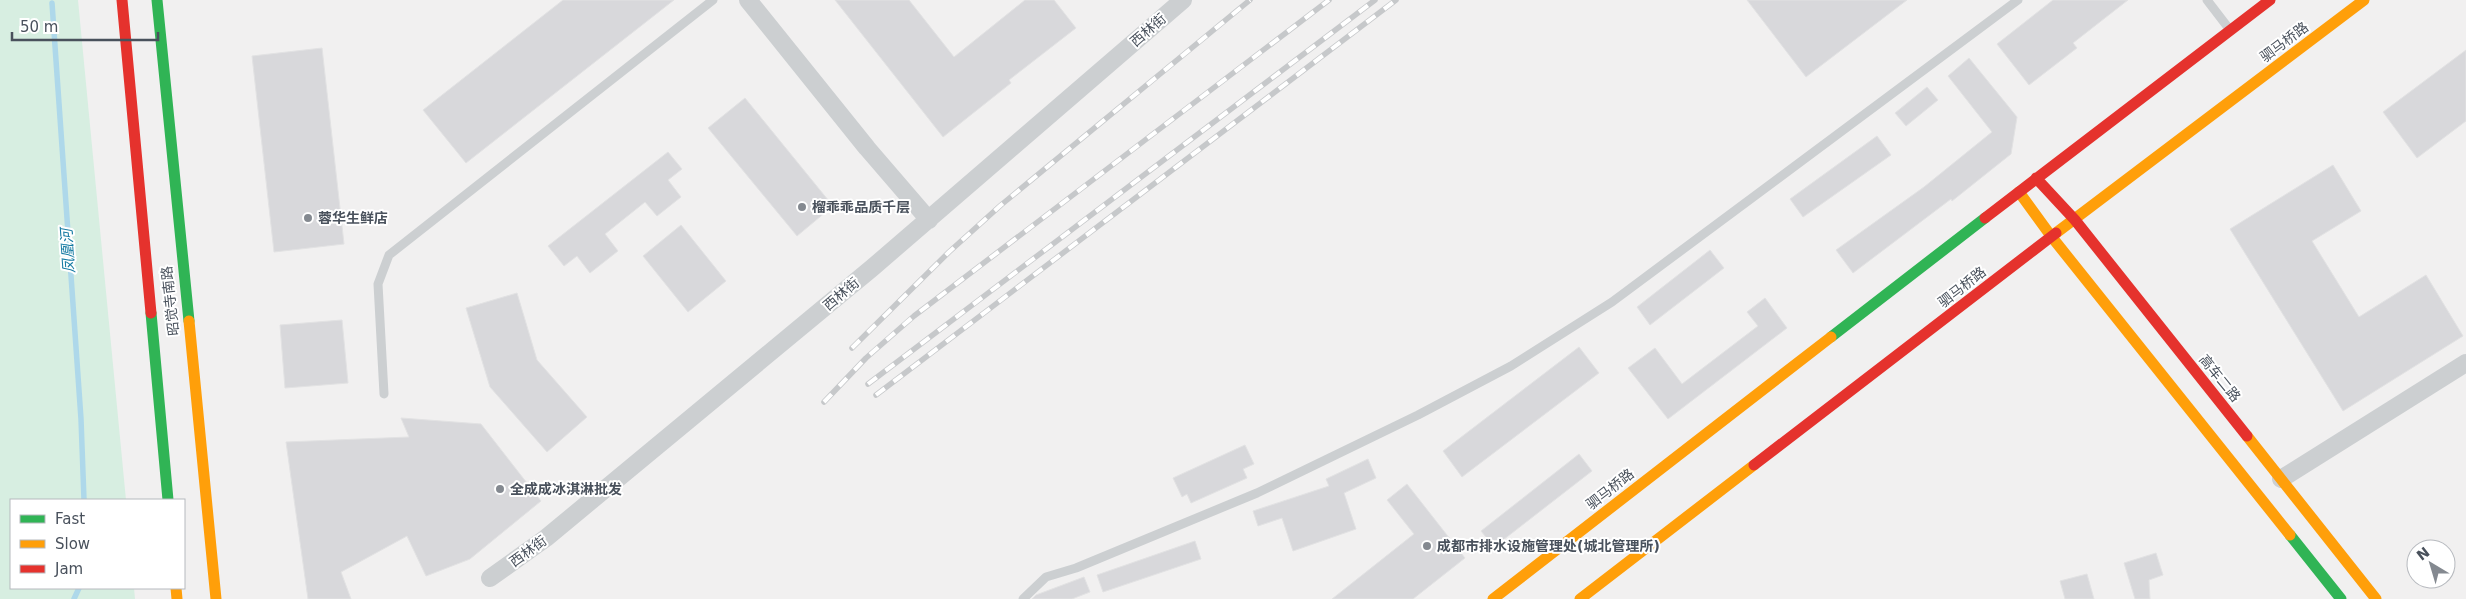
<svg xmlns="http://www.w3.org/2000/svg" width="2466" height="599" font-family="'DejaVu Sans','Noto Sans SC',sans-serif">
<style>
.green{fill:#d7eee1}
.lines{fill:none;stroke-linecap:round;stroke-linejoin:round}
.stream{stroke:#aed8ea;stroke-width:5.5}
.building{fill:#d8d8db;stroke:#e2e2e3}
.lane{stroke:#cccfd1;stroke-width:9}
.street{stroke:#cccfd1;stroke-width:18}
.fast{stroke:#30b455;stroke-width:11}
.slow{stroke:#ff9f0a;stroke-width:11}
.jam{stroke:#e5322d;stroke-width:11}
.rail-casing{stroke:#c6c8ca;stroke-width:5.5}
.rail{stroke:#fff;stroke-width:4;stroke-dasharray:11;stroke-linecap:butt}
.poi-dot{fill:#848990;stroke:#fff;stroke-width:2}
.labels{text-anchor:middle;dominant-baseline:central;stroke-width:4;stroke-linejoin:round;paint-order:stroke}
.street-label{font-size:14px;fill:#49515c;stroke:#fff}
.poi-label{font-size:14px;font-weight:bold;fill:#49515c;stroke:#fff;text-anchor:start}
.water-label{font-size:15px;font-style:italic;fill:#157aa2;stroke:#fff}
</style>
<rect width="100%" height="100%" fill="#f1f0f0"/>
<path class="green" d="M0,0H78L126,500H11V588H134L135,599H0Z"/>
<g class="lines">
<path class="stream" d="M52,3L81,419L84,500
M74,599L79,588"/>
</g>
<path class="building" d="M563,0H674L466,163L423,110Z
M835,0H909L954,57L1025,0H1054L1076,28L1009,80L1011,83L943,137Z
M1747,0H1907L1806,77Z
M2053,0H2128L2073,43L2077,48L2029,85L1997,44Z
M322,48L344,244L274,252L252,56Z
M2466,50V121L2417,158L2383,112Z
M1969,58L2017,117L2011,154L1952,201L1951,199L1853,273L1836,250L1924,187L1992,132L1948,76Z
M1927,87L1938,100L1906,126L1895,113Z
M745,98L833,206L797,236L708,128Z
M1877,136L1891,155L1803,217L1790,199Z
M668,152L682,169L668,180L681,197L657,216L645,202L605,234L618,251L590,273L577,256L564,266L548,246Z
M2333,165L2361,211L2312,241L2359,317L2426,275L2463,336L2343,411L2230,229Z
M681,225L726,281L688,312L643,256Z
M1710,250L1724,268L1650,325L1637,307Z
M517,293L537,360L587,417L547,452L490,387L466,308Z
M1765,298L1787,328L1668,419L1628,368L1655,348L1682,384L1758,326L1747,312Z
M342,320L348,383L285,388L280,325Z
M1579,347L1599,373L1462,477L1443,451Z
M401,418L481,424L541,501L470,559L426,576L407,536L341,572L351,599H308L286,442L409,437Z
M1245,445L1254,464L1243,469L1247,478L1191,503L1187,494L1182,497L1173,478Z
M1579,454L1592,471L1494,547L1481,531Z
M1368,459L1376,478L1344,493L1356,529L1293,551L1282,518L1258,526L1253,511L1329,486L1326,479Z
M1407,484L1465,558L1413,599H1332L1414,534L1387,500Z
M1195,541L1201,559L1103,592L1097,575Z
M2156,553L2163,575L2149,580L2150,599H2135L2124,563Z
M2087,574L2094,599H2065L2060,581Z
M1084,577L1090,592L1072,599H1032L1036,595Z"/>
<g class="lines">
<path class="lane" d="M2207,0L2230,30
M384,394L378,284L389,255L713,0
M1023,599L1046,577L1076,568L1257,493L1418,415L1511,366L1612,302L2018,0"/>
<path class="street" d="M748,0L867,148L929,220
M2281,479L2466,363
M490,578L546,538L872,268L1183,0"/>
<path class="fast" d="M157,0L189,321
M151,313L168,500
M1831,337L1985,218
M2290,535L2341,599"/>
<path class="slow" d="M2019,192L2051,236L2290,535
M2056,233L2364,0
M189,321L216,599
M2247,436L2376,599
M176,588L177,599
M1493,599L1831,337
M1580,599L1754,465"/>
<path class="jam" d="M122,0L151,313
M2036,178L2075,220L2247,436
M1985,218L2270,0
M1754,465L2056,233"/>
<g class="rail-casing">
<path id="rail" d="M852,348L949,252L1001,205L1250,0
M868,384L1375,0
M876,395L1396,0
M824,402L866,358L914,316L1329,0"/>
</g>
<use href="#rail" class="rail"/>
</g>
<g class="poi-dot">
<circle cx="802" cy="207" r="5"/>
<circle cx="308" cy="218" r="5"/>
<circle cx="500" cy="489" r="5"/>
<circle cx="1427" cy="546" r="5"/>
</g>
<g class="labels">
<g class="street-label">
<text transform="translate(1148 30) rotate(-41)">西林街</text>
<text transform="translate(2284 42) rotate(-37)">驷马桥路</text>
<text transform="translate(1962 287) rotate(-38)">驷马桥路</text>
<text transform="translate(841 294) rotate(-40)">西林街</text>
<text transform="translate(170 301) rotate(-96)">昭觉寺南路</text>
<text transform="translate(2220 378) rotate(51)">高车二路</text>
<text transform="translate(1610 489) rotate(-38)">驷马桥路</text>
<text transform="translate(528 551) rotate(-36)">西林街</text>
</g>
<g class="poi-label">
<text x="812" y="207">榴乖乖品质千层</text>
<text x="318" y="218">蓉华生鲜店</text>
<text x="510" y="489">全成成冰淇淋批发</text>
<text x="1437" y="546">成都市排水设施管理处(城北管理所)</text>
</g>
<g class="water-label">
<text transform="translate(68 251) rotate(-94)">凤凰河</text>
</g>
</g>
<rect x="10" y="499" width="175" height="90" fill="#ffffff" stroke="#b6b9be"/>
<rect x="20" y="515" width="25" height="8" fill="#30b455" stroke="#b6b9be"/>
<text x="55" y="524" font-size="15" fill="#49515c">Fast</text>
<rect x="20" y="540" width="25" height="8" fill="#ff9f0a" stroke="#b6b9be"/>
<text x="55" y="549" font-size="15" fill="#49515c">Slow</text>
<rect x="20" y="565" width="25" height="8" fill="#e5322d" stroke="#b6b9be"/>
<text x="55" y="574" font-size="15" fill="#49515c">Jam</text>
<g transform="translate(2431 564) rotate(322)"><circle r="24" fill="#ffffff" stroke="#b6b9be"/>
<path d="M0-4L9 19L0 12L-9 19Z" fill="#848990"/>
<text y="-8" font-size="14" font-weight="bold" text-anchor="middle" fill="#49515c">N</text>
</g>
<path d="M12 32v8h146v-8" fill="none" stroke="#49515c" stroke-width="2.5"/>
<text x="20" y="32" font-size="15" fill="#49515c" stroke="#ffffff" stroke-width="4" paint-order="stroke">50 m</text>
</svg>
